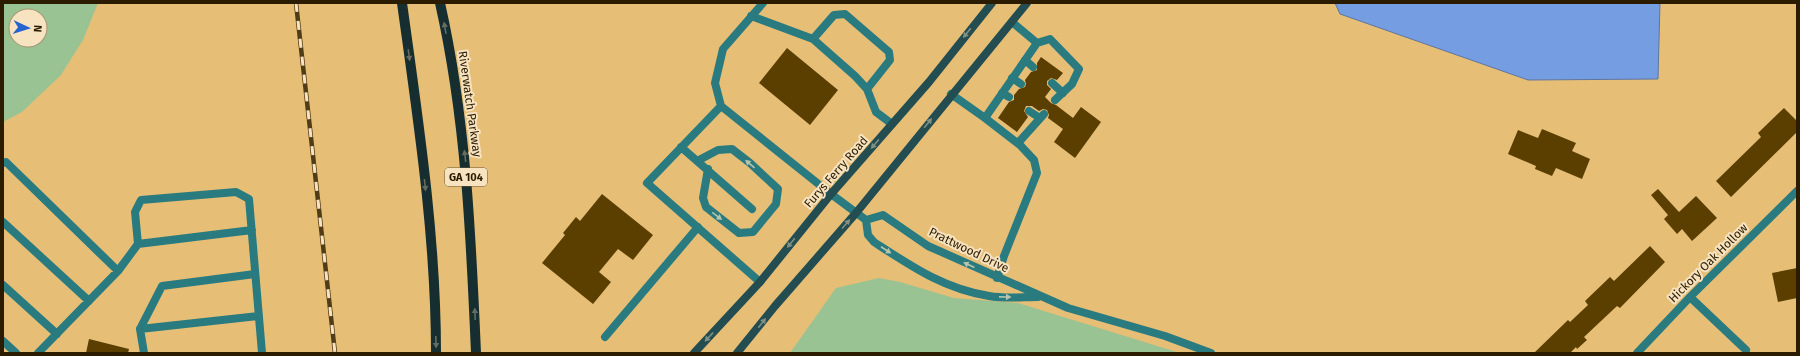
<svg xmlns="http://www.w3.org/2000/svg" width="1800" height="356" font-family="'Fira Sans',sans-serif">
<style>
.green{fill:#99c393;fill-rule:evenodd}
.water{fill:#759de2;stroke:#5f769e}
.building{fill:#5a3f00}
.lines{fill:none;stroke-linecap:round;stroke-linejoin:round}
.lane{stroke:#297b80;stroke-width:8}
.street{stroke:#297b80;stroke-width:8}
.secondary{stroke:#234d50;stroke-width:8}
.primary{stroke:#172e30;stroke-width:10}
.rail-casing{stroke:#503c17;stroke-width:4.5}
.rail{stroke:#f7e3c0;stroke-width:3;stroke-dasharray:9;stroke-linecap:butt}
.oneway{fill:#656d62}
.oneway2{fill:#829082}
.oneway3{fill:#b9c4ad}
.labels{text-anchor:middle;dominant-baseline:central;stroke-width:4;stroke-linejoin:round;paint-order:stroke}
.shield{fill:#f7e3c0;stroke:#68583a;stroke-width:1}
.shield-label{font-size:11px;font-weight:bold;fill:#2b1c00}
.street-label{font-size:12px;fill:#2b1c00;stroke:#f7e3c0}
</style>
<rect width="100%" height="100%" fill="#e7be76"/>
<path class="green" d="M3,3H98L83,40L61,75L22,112L3,122ZM16,16H40V40H16Z
M879,278L900,282L954,298L1018,303L1180,353H790L836,288Z"/>
<path class="water" d="M1335,3H1660L1658,79L1528,80L1340,14Z"/>
<path class="building" d="M787,48L838,90L810,125L759,83Z
M1041,57L1063,73L1057,80L1051,78L1047,81V85L1051,89L1045,97L1051,103L1056,105L1073,118L1081,107L1101,122L1075,158L1054,142L1063,129L1048,118L1049,115L1047,110L1043,109L1039,111L1032,106H1026L1024,111L1028,117L1017,132L998,118L1009,102L1014,100V95L1019,89L1025,87L1026,84L1025,80L1031,72L1037,70V63Z
M1784,108L1797,121V132L1731,197L1716,181L1761,137L1758,133Z
M1542,129L1576,143L1572,151L1590,159L1582,179L1556,168L1552,176L1535,169L1536,166L1508,154L1518,130L1538,138Z
M1658,189L1679,212L1696,196L1717,218L1692,241L1682,229L1677,234L1664,219L1668,215L1651,195Z
M602,194L653,235L633,260L618,249L599,272L611,282L593,304L542,263L565,235L563,233L576,217L580,221Z
M1650,246L1665,262L1620,308L1617,306L1584,337L1587,340L1577,349L1576,347L1570,353H1534L1568,320L1570,322L1588,305L1585,301L1610,277L1614,281Z
M1797,268V298L1778,302L1772,273Z
M89,339L129,349L128,353H86Z"/>
<g class="lines">
<path class="lane" d="M763,3L723,49L715,83L721,106L831,194
M751,16L813,39L834,15L845,14L889,52L890,60L867,89L876,112L892,124
M1012,22L1037,43
M813,39L855,76L867,89
M1025,60L1033,67
M1012,78L1021,84
M1052,83L1063,93
M1002,93L1009,97
M951,94L985,118
M721,106L647,183L760,282
M1029,111L1040,118
M1018,143L1044,114
M681,147L752,209
M699,160L718,150L732,149L750,163L778,189L776,204L753,232L739,233L706,207L703,198L708,169
M3,163L6,162L118,271L138,244L135,212L141,200L236,192L249,199L262,353
M3,222L89,301
M138,244L252,230
M997,278L1004,256L1037,173L1034,160L1020,145L985,118L1037,43L1050,39L1079,69L1072,84L1055,100
M3,285L57,334
M140,329L259,316
M605,337L698,227
M3,341L16,353
M38,353L118,271
M144,353L140,329L162,286L255,274"/>
<path class="street" d="M831,194L866,220L868,235L874,242C911,266 944,289 989,296C1005,299 1022,297 1038,297
M866,220L883,215L928,246L1068,308L1165,336L1211,353
M1690,297L1746,350
M1637,353L1690,297L1797,191"/>
<path class="secondary" d="M694,353L760,282L831,194L929,82L992,3
M737,353L775,306L856,213L1027,3"/>
<path class="primary" d="M402,3C418,119 436,236 436,353
M440,3C466,118 471,236 476,353"/>
<g class="rail-casing">
<path id="rail" d="M296,3L335,353"/>
</g>
<use href="#rail" class="rail"/>
</g>
<defs><path id="oneway-solid" d="M-6-.8H1V-3.2L6.5 0L1 3.2V.8H-6Z"/></defs>
<g class="oneway">
<use href="#oneway-solid" transform="translate(445 28) rotate(-100)"/>
<use href="#oneway-solid" transform="translate(409 55) rotate(82)"/>
<use href="#oneway-solid" transform="translate(465 156) rotate(-97)"/>
<use href="#oneway-solid" transform="translate(425 185) rotate(84)"/>
<use href="#oneway-solid" transform="translate(475 314) rotate(-92)"/>
<use href="#oneway-solid" transform="translate(436 342) rotate(88)"/>
</g>
<g class="oneway2">
<use href="#oneway-solid" transform="translate(967 33) rotate(129)"/>
<use href="#oneway-solid" transform="translate(928 123) rotate(-51)"/>
<use href="#oneway-solid" transform="translate(875 144) rotate(131)"/>
<use href="#oneway-solid" transform="translate(846 224) rotate(-49)"/>
<use href="#oneway-solid" transform="translate(791 243) rotate(129)"/>
<use href="#oneway-solid" transform="translate(762 323) rotate(-52)"/>
<use href="#oneway-solid" transform="translate(709 337) rotate(133)"/>
</g>
<g class="oneway3">
<use href="#oneway-solid" transform="translate(750 164) rotate(-139)"/>
<use href="#oneway-solid" transform="translate(717 216) rotate(38)"/>
<use href="#oneway-solid" transform="translate(886 250) rotate(33)"/>
<use href="#oneway-solid" transform="translate(969 265) rotate(-155)"/>
<use href="#oneway-solid" transform="translate(1005 297) rotate(1)"/>
</g>
<g class="labels">
<rect class="shield" x="445" y="168" width="42" height="18" rx="3"/>
<g class="shield-label">
<text x="466" y="177">GA 104</text>
</g>
<g class="street-label">
<text transform="translate(470 104) rotate(82)">Riverwatch Parkway</text>
<text transform="translate(836 172) rotate(-49)">Furys Ferry Road</text>
<text transform="translate(969 250) rotate(26)">Prattwood Drive</text>
<text transform="translate(1708 263) rotate(-45)">Hickory Oak Hollow</text>
</g>
</g>
<rect width="1800" height="356" fill="none" stroke="#2b1c00" stroke-width="8"/>
<g transform="translate(28 28) rotate(94)"><circle r="19" fill="#f7e3c0" stroke="#a59373"/>
<path d="M0-3L7 15L0 10L-7 15Z" fill="#2763d0"/>
<text y="-6" font-size="11" font-weight="bold" text-anchor="middle" fill="#2b1c00">N</text>
</g>
</svg>
